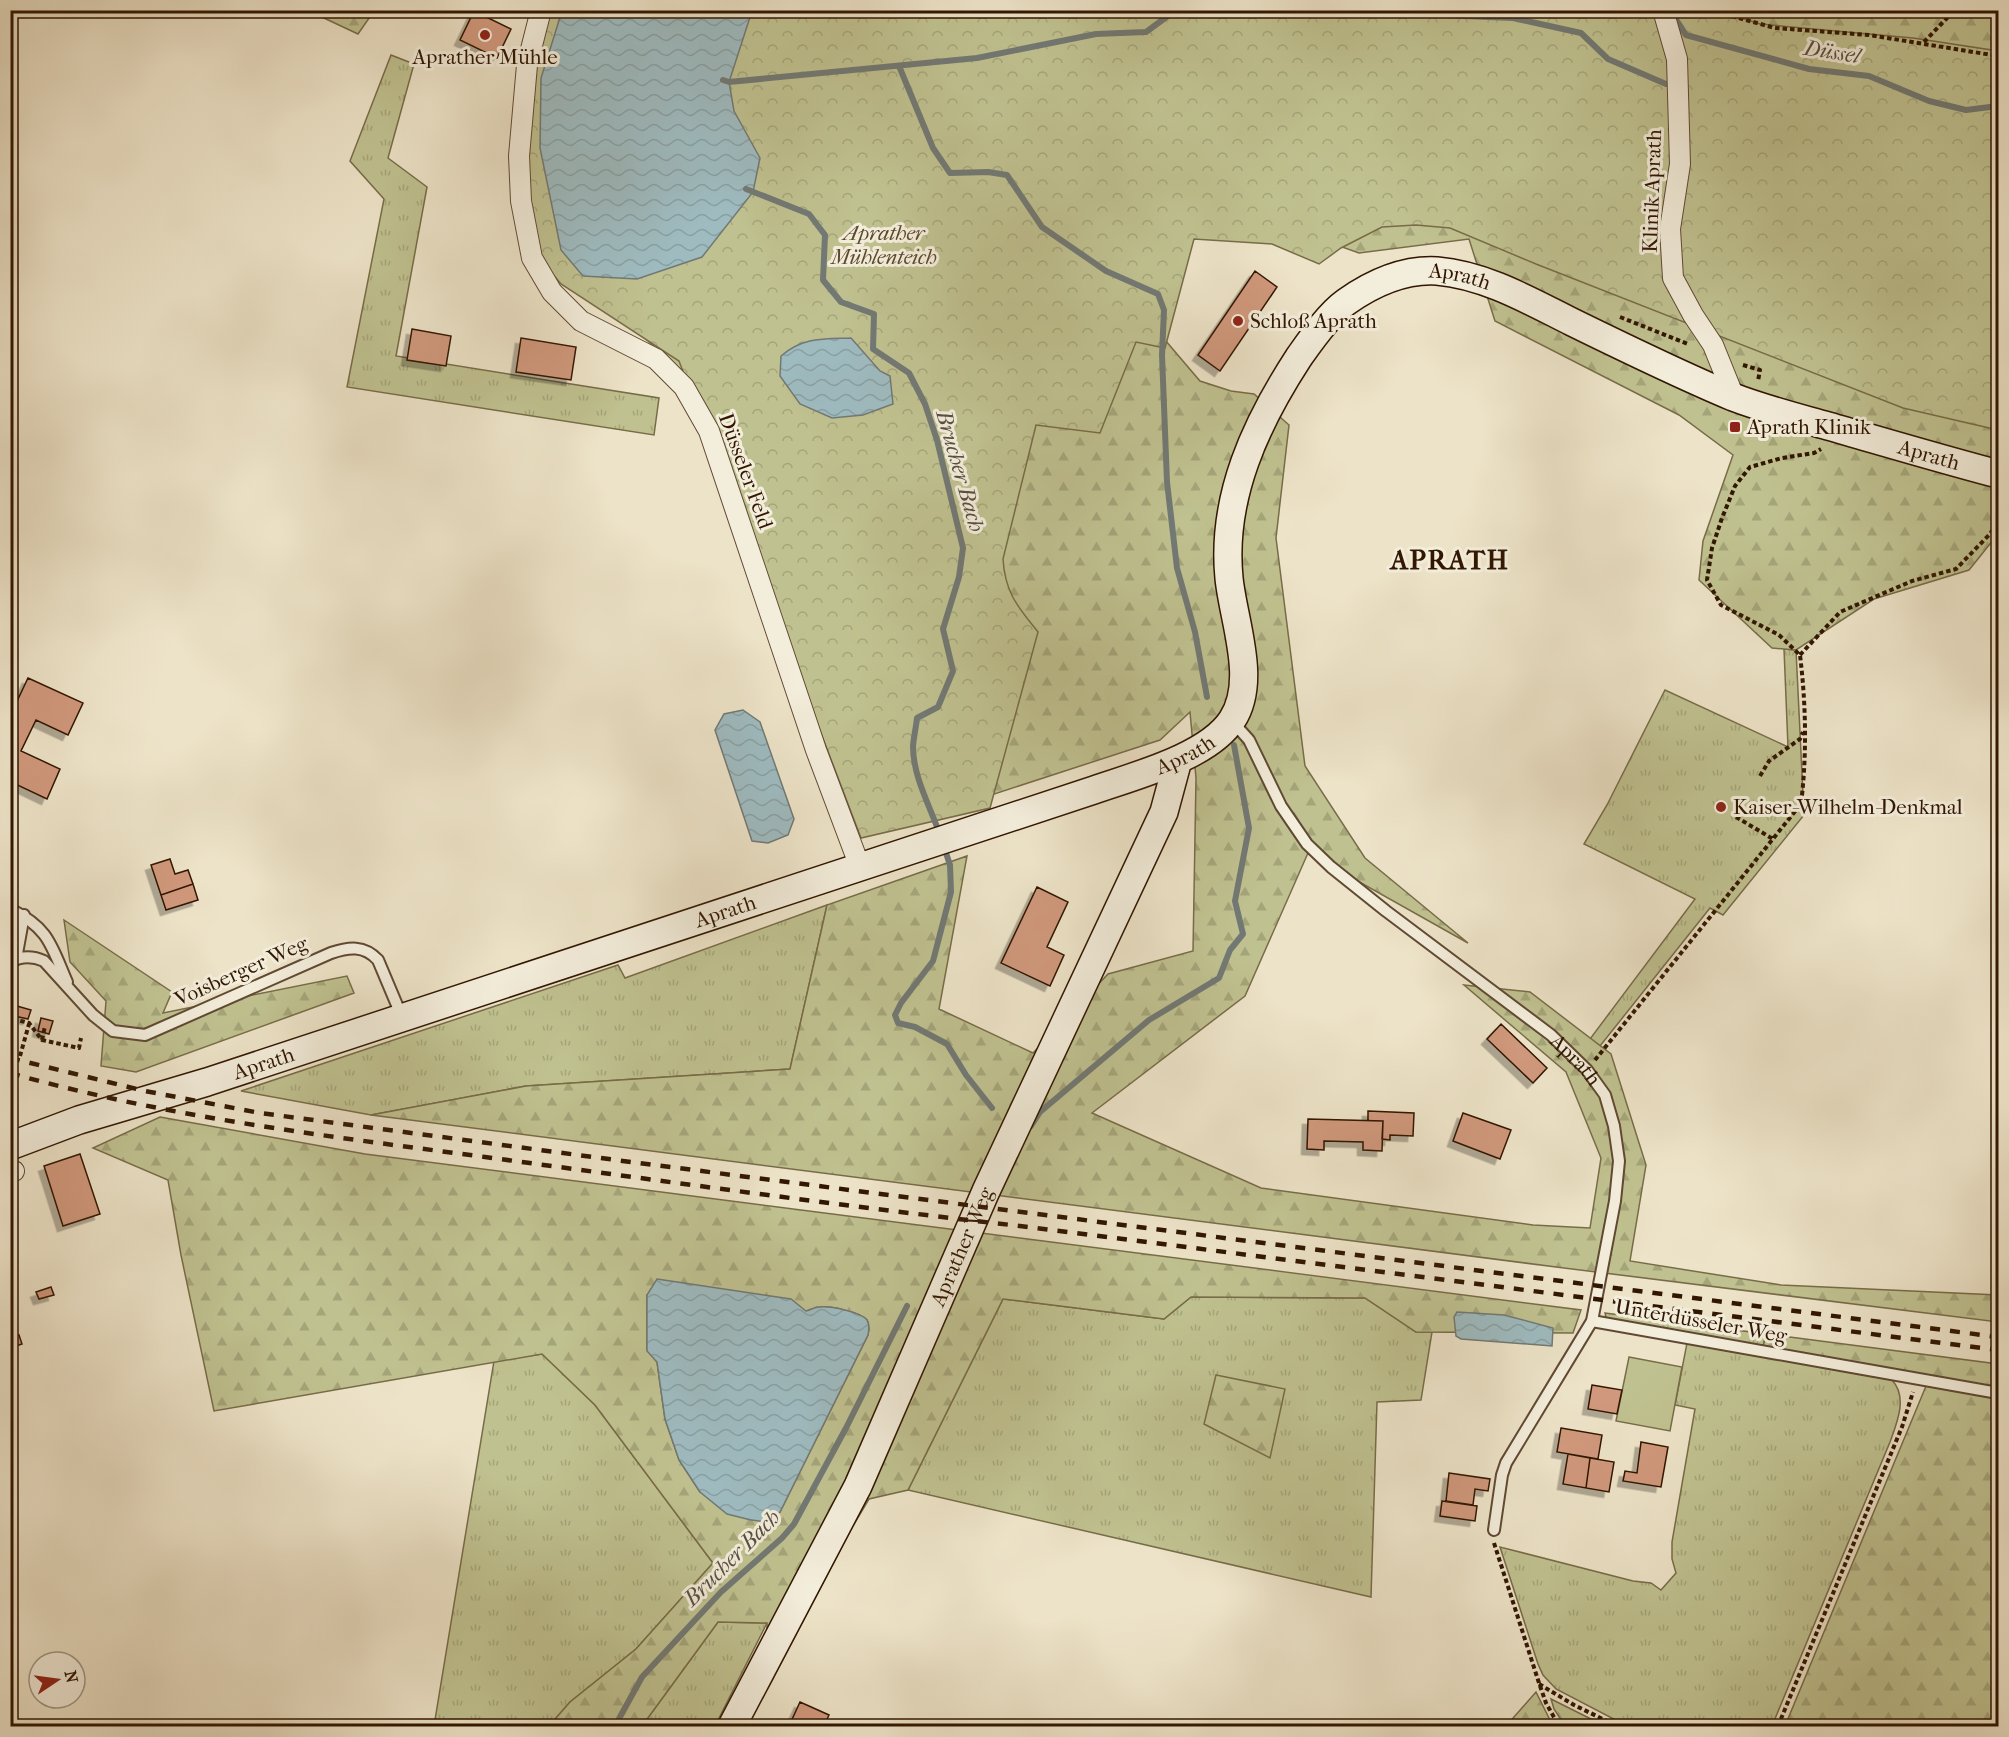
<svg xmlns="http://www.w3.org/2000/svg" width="2009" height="1737" font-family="'IM FELL French Canon',serif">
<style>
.grass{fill:url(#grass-tufts);stroke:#786c48;stroke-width:1.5}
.forest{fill:url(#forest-firs);stroke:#786c48;stroke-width:1.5;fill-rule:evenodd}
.park{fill:url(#park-crowns);stroke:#786c48;stroke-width:1.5}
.garden{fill:#c0c190;stroke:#786c48;stroke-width:1.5}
.water{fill:url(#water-waves);stroke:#727974;stroke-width:1.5}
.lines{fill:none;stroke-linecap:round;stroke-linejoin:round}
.stream{stroke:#727974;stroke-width:6}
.building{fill:#d0987c;stroke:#311601;stroke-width:1.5;filter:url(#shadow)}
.lane-casing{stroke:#604933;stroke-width:14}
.street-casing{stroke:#604933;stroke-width:22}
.secondary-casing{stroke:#311601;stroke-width:30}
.path{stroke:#311601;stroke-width:4;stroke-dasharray:4.5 3;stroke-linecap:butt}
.lane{stroke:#f3eddb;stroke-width:10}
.street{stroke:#f3eddb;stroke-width:20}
.secondary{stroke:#f3eddb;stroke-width:27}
.rail{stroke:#311601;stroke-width:4.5;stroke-dasharray:10 10;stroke-linecap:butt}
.poi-dot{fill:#8f2418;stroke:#f3eddb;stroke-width:2}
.labels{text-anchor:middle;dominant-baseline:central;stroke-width:6;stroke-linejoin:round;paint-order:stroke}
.poi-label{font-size:21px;fill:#311601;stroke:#f3eddb;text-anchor:start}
.street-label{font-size:21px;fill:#311601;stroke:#f3eddb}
.park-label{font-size:21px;font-style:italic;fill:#5c492c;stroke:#f3eddb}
.water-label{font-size:22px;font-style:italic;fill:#575044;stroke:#f3eddb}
.district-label{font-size:27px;font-weight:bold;letter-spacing:1.5px;fill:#311601;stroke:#f3eddb}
</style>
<defs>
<pattern id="grass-tufts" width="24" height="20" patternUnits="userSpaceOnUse" patternTransform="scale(1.5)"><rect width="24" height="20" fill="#c0c190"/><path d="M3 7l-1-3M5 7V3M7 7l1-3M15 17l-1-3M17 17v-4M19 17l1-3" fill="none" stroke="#a5a57a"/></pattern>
<pattern id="forest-firs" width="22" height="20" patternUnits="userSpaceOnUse" patternTransform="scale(1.5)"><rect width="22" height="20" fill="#c0c190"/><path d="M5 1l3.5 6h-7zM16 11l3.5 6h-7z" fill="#a5a57a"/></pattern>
<pattern id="park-crowns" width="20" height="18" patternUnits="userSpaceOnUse" patternTransform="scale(1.5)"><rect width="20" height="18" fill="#c0c190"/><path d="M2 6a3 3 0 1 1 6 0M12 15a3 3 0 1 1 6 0" fill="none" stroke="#a5a57a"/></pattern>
<pattern id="water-waves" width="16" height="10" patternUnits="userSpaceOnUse" patternTransform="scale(1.5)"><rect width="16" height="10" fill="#9ebbc0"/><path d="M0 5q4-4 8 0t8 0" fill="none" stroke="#89a0a3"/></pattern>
<filter id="shadow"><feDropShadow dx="-5.5" dy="5.5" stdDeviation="0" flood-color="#0004"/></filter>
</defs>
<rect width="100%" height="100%" fill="#ede3c8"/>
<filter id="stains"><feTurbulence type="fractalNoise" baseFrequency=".00333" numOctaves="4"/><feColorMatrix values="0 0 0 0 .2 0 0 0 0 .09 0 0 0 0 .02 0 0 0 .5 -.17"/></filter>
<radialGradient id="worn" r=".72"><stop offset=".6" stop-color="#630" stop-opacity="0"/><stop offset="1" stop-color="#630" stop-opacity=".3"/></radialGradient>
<path class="grass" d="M391,55L414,64L388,158L427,187L396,356L659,398L654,435L347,387L384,199L350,161Z
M1784,649L1796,650L1804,815L1723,915L1710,908L1600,1046L1590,1039L1695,899L1584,844L1607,805L1665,690L1788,747Z
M827,905L790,1069L526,1086L371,1115L241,1091L618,965L625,978Z
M1191,1297L1365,1298L1416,1332H1432L1421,1400L1377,1402L1371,1597L908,1490L1003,1299L1164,1319Z
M1605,1313L1766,1334L1763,1347L1615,1321L1606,1318Z
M1687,1343L1892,1380C1908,1397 1897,1423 1890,1442L1772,1726H1627L1556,1689L1543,1675L1538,1664L1500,1547L1633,1581L1651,1583L1661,1590L1676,1573L1672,1559V1542L1695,1409L1675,1405Z
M542,1354L595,1405L713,1563L636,1649L570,1702L549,1726H434L494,1361Z
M718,1622L767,1623L715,1726H642Z"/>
<path class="forest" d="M309,11H374L358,34Z
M1010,11H1998V534L1969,570L1874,599L1796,650L1772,648L1699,580L1703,541L1733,455L1679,415L1495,321L1469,239L1359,253L1229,207L1119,286L1200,381L1231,391L1254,394L1289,425L1276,538L1305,766L1365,858L1468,943L1308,853L1245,996L1092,1113L1261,1188L1533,1225L1590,1228L1601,1158L1566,1072L1464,985L1530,992L1611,1054L1646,1165L1630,1261L1781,1285L1998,1295V1322L1564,1268L371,1115L526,1086L790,1069L827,905L967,856L939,1009L1033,1053L1108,974L1193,951L1196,778L1190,712L1160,740L859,838L723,431L668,361L583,276Z
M64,920L172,992L163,1013L347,976L354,993L136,1072L101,1066L106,1001L70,962Z
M160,1117L365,1154L1581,1310L1573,1333L1416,1332L1365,1298L1191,1297L1164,1319L1003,1299L908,1490L869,1499L853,1526L767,1690V1623L718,1622L642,1726H549L570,1702L636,1649L713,1563L595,1405L542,1354L214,1411L181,1255L168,1180L93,1148ZM647,1295L806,1311C810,1310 815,1307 820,1307C830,1306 861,1312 867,1320C870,1325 869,1330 868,1335L780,1512L700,1492L679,1460L665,1419L657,1362L647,1350Z
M1766,1334L1998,1364V1388L1763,1347Z
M1216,1375L1285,1389L1270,1458L1204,1424Z
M1926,1386L1998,1399V1726H1785Z
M1536,1692L1553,1726H1506Z
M1551,1699L1605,1726H1565L1554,1709Z"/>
<path class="park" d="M1716,10L1760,24L1913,38L1998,51V430L1903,408L1536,264L1450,228L1416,225L1382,227L1341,248L1319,264L1272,244L1194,239L1165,348L1136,342L1100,433L1036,425L1003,559C1005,593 1018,607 1038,632L990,808L861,838L679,361L561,284L535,253L520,129L541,11Z"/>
<path class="garden" d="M1629,1357L1682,1367L1670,1431L1616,1421Z"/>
<path class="water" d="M562,11H752L729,82L734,111L760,158L753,192L702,257L637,279L583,276L561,250L540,148L541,78Z
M851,338L880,371L890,376L893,404L863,415L832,418L800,404L780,376L781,356C803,337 823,339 851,338Z
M743,710L760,722L794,819L788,835L768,843L752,841L715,730L724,714Z
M657,1279L791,1299L806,1311C810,1310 815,1307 820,1307C830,1306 861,1312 867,1320C870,1325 869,1330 868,1335L780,1512L769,1522L751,1520L727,1514L700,1492L679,1460L665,1419L657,1362L647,1351V1295Z
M1457,1312L1504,1315L1553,1328L1552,1346L1461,1339L1456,1336L1454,1317Z"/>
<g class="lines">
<path class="stream" d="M495,10L505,13
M1316,10L1513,18L1581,33L1608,59L1666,84
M1671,12L1686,35L1809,69L1869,76L1929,101L1966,110L1998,106
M899,66L933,148L950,173L988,172L1007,175L1042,227L1106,271L1158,294L1164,310L1162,355L1167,482L1177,568L1195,632L1207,697
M723,80L729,82L977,58L1096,34L1146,32L1176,10
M746,189L809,214L825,235L823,280L841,302L874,314L873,349L909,373L925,404L937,440L963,548L959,577L943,629L953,671L938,707L917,718C916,727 914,736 913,746C913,777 930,806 940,835
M944,847L950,865L951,892L933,961L901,1003L895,1015L898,1023L915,1027L947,1044L966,1075L992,1108
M1031,1126L1040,1112L1149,1020L1219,978L1230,950L1243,934L1235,901L1249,828L1234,745
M615,1726L642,1677L721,1592L782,1538L794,1524L846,1428L907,1306"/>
</g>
<path class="building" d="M474,11L511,29L497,58L460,40Z
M1255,271L1277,287L1220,371L1198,355Z
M412,329L451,336L446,366L407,360Z
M521,338L576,347L571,380L516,372Z
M28,678L83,703L68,735L36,720L21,751L60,769L47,799L11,782L15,773L10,771V716Z
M170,859L175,874L188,870L193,884L161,895L151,865Z
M193,884L198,900L166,910L161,895Z
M1037,887L1068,902L1047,947L1064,955L1050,986L1001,963Z
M10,1004L31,1010L28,1019L10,1015Z
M41,1018L53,1021L49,1034L38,1031Z
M1501,1024L1547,1068L1533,1083L1487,1039Z
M1368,1111L1414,1113L1413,1136L1390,1135V1140L1382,1139L1383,1121H1368Z
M1463,1113L1511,1130L1500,1159L1453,1141Z
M1308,1119L1383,1121L1382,1151L1363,1150V1142L1324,1141V1150L1307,1149Z
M80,1154L100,1214L63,1226L44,1166Z
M51,1287L54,1295L39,1299L36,1292Z
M19,1335L22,1344L10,1348V1338Z
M1592,1385L1622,1390L1617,1414L1588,1409Z
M1561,1428L1602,1435L1598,1459L1557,1452Z
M1641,1442L1668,1447L1661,1487L1623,1481L1625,1471L1637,1473Z
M1568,1454L1590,1458L1586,1488L1563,1484Z
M1590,1458L1614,1462L1609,1492L1586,1488Z
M1449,1473L1490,1479L1488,1491L1475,1489L1473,1505L1446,1501Z
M1442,1501L1477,1506L1475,1521L1440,1516Z
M800,1702L829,1715L824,1726H789Z"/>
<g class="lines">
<g class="lane-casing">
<g id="lane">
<path id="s1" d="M1232,721L1249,740L1281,806L1307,844L1331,867L1386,911L1551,1035L1587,1070L1605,1095L1614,1126L1619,1161L1615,1201L1592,1321L1506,1463L1502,1475L1494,1530"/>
<path d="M10,909C49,928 51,945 67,982"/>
<path d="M16,959L24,915"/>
<path d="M10,962C21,956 33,956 44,961L93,1015L113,1031L145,1035L331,953C349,947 364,945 378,960L402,1017"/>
<path d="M1592,1321L1998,1393"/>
</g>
</g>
<g class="street-casing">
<path id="street" d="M541,10L527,65L519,156L521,201L532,258L552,292L581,321L656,359L684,387L709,431L816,750L860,867
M1663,10L1677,59L1680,164L1670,229L1673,278L1693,315L1713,345L1734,397
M10,1173L14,1171"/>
</g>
<g class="secondary-casing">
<g id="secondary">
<path id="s2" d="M10,1146L79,1120L207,1082L1094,790C1134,776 1208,757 1232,720C1258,681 1233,620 1229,578C1221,497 1256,423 1299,357C1311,340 1329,314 1346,302C1373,283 1403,269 1437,271C1485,275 1530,301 1572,322C1625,348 1678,374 1733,397C1764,409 1796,417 1828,426C1884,442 1941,459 1998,474"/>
<path id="s3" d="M732,1726L858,1486L986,1191L1164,812L1178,760"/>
</g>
</g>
<path class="path" d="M1631,10L1645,12
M1710,10L1775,28L1869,35L1998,56
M1924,42L1947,18L1961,10
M1620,317L1688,344
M1743,365L1760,370L1758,381
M1994,497L1998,507
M1800,655L1840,612L1912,581L1956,569L1990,534L1998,522
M1760,776L1769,761L1800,739L1803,732
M1736,817L1773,839
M13,1019L29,1023L42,1040L79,1048L81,1038
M10,1026L13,1019H11
M42,1040L45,1026
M20,1056L29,1024
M1595,1060L1801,804C1807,755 1806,704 1800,655L1779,635L1721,605L1707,580L1712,548L1722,518L1735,486L1750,467L1782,458L1814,453L1821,449
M1494,1543L1539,1683L1546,1703L1559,1726
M1539,1684L1574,1705L1617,1726
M1778,1726L1902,1427L1913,1392"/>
<use href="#lane" class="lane"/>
<use href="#street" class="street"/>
<use href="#secondary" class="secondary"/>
<path class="rail" d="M10,1058L145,1091L260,1113L631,1162L1998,1337
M10,1073C165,1117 326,1136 485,1157C663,1181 841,1206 1020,1226L1998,1350"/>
</g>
<g class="poi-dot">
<circle cx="485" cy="35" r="6"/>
<circle cx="1238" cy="321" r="6"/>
<rect x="1729" y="421" width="12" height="12" rx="3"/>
<circle cx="1721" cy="807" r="6"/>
</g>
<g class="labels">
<g class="poi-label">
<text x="485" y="57" text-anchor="middle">Aprather Mühle</text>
<text x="1250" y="321">Schloß Aprath</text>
<text x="1747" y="427">Aprath Klinik</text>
<text x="1733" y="807">Kaiser-Wilhelm-Denkmal</text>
</g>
<g class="street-label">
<text transform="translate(1652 191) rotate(-88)">Klinik Aprath</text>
<text stroke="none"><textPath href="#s2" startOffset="1874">Aprath</textPath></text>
<text stroke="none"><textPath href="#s2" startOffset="2378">Aprath</textPath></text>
<text transform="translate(746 471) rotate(70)">Düsseler Feld</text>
<text stroke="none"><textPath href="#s2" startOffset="1239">Aprath</textPath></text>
<text stroke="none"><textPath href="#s2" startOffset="753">Aprath</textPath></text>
<text transform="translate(241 971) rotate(-24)">Voisberger Weg</text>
<text stroke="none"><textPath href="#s1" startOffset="490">Aprath</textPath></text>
<text stroke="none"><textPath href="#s2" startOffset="267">Aprath</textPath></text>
<text stroke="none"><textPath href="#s3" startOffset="532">Aprather Weg</textPath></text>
<text transform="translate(1701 1321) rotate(10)">Unterdüsseler Weg</text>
</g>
<g class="park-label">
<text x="884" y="233">Aprather<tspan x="884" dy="24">Mühlenteich</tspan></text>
</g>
<g class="water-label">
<text transform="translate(1832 52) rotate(9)">Düssel</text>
<text transform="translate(960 471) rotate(74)">Brucher Bach</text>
<text transform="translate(732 1558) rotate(-45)">Brucher Bach</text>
</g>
<g class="district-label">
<text x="1450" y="560">APRATH</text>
</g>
</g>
<rect width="2009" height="1737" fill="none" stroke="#ede3c8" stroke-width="36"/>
<rect x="12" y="12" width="1985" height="1713" fill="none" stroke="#311601" stroke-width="3"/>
<rect x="18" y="18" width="1973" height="1701" fill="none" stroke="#311601" stroke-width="1.5"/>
<g transform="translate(57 1680) rotate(77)"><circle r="28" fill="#f3eddb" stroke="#a59784" stroke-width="1.5"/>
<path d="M0-4.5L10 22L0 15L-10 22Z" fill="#8f2418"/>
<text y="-9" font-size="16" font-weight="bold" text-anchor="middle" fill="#311601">N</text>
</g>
<rect width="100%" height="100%" filter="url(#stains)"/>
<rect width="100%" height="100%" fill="url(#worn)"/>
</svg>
